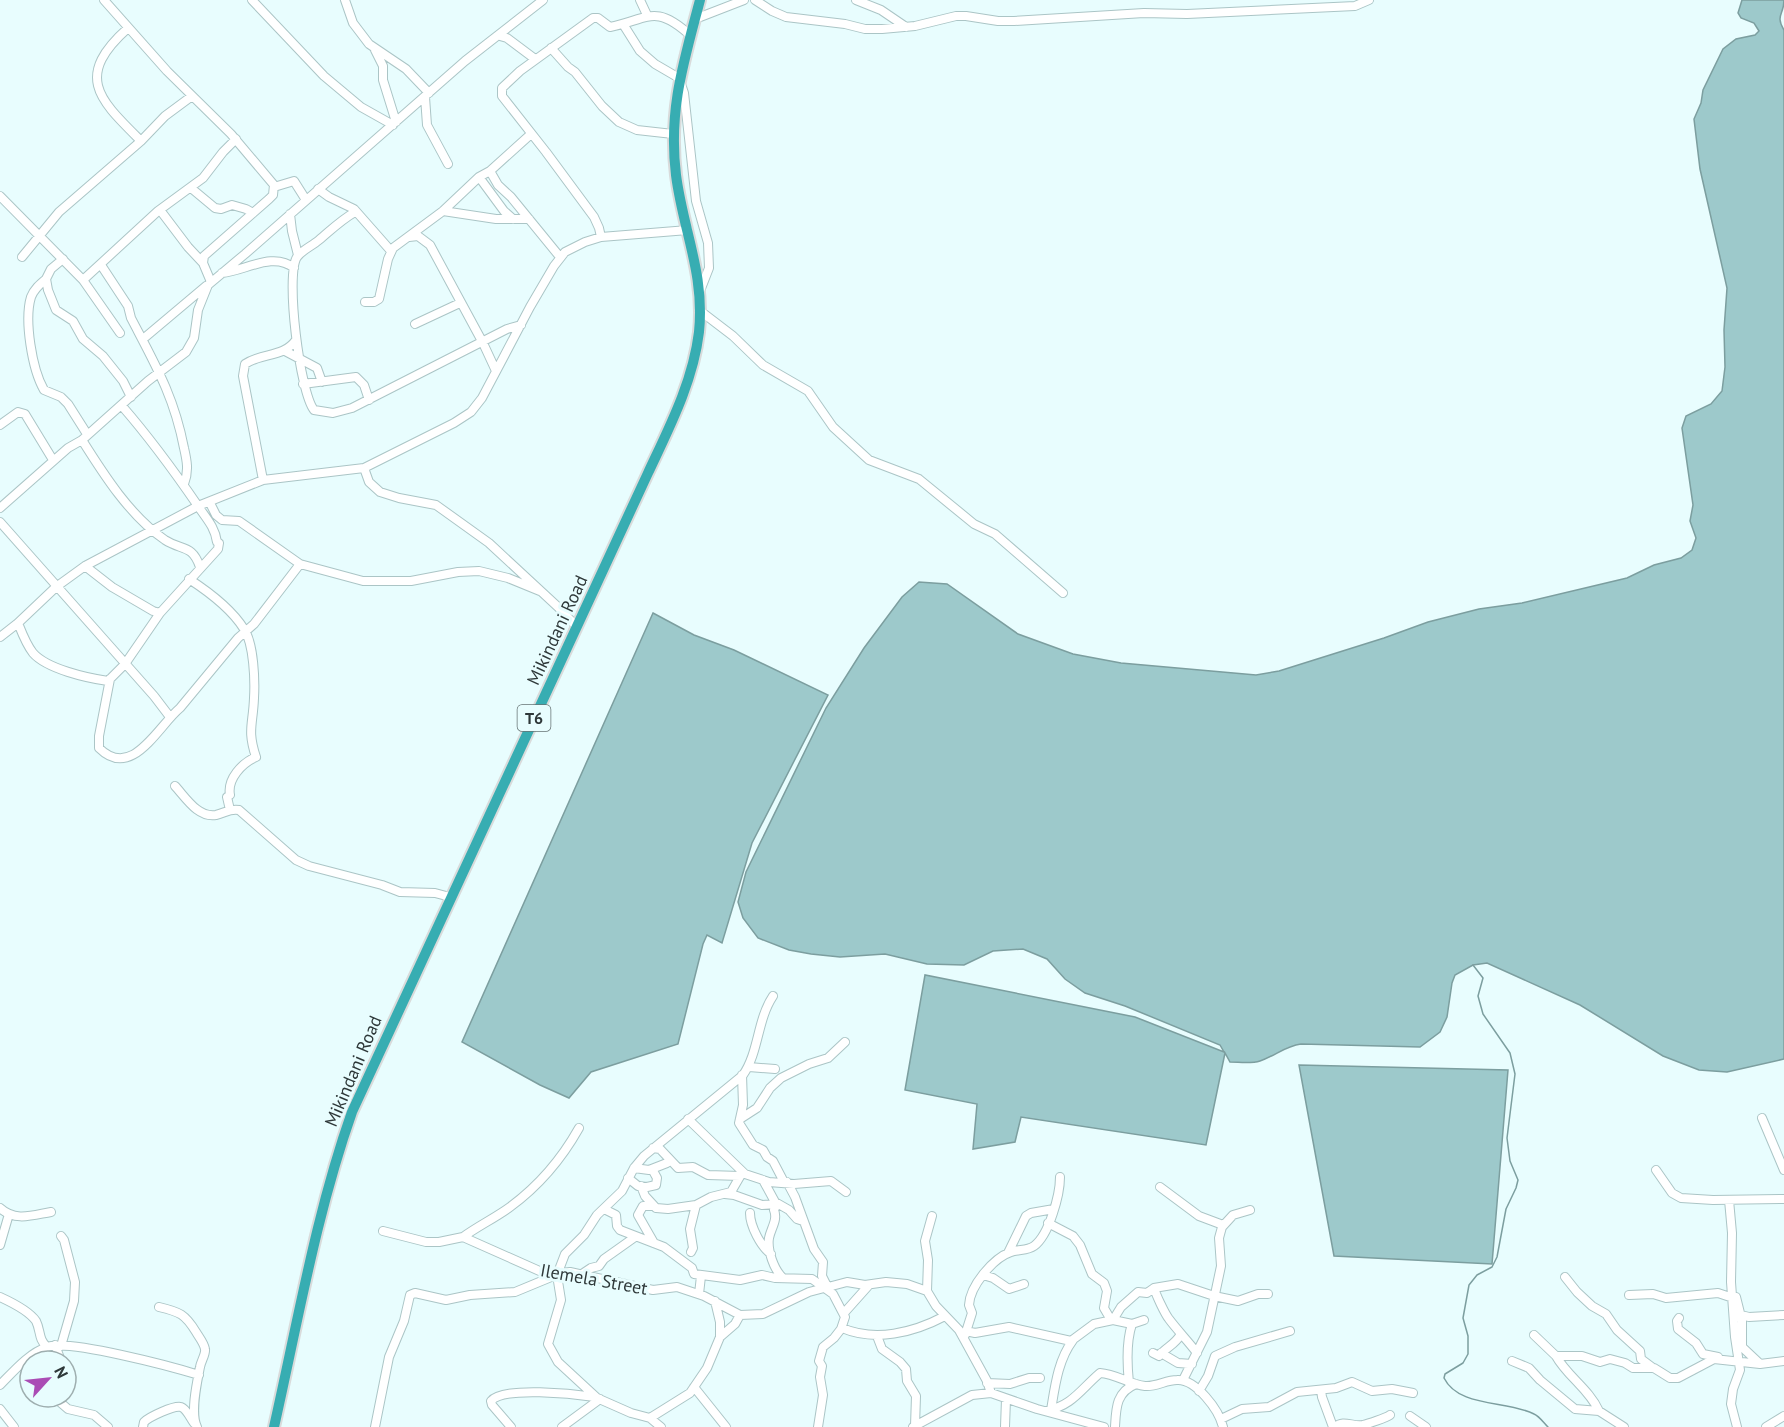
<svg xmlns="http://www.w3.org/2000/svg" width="1784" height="1427" font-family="'PT Sans',sans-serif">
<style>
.water{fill:#9dc9cb;stroke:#7c9e9f;stroke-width:1.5}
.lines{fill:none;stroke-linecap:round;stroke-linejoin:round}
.stream{stroke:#7c9e9f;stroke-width:1.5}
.minor-casing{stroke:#abc5c6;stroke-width:10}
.highway-casing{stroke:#d9dbdb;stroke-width:14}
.minor{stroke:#fff;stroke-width:8}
.highway{stroke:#37adb2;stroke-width:10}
.labels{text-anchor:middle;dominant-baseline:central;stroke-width:6;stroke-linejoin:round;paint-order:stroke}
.shield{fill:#e8fdfe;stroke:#667374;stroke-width:1.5}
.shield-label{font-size:16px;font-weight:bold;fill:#2e3839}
.street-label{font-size:18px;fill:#2e3839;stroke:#e8fdfe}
</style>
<rect width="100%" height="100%" fill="#e8fdfe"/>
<path class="water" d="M1742,0H1784C1784,15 1775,15 1784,30V1059L1727,1072L1699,1070L1663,1056L1580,1005L1487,963L1473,965L1455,975L1452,983L1447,1017L1440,1032L1420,1047L1301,1044C1285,1046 1275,1056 1260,1061C1251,1064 1239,1062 1230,1062L1225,1053L1206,1145L1021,1117L1015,1142L973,1149L977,1104L905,1090L925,975L1135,1017L1224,1052L1220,1045L1125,1006L1085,993L1065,979L1047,959L1023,949L993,951L964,965L927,964L885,954L840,957L811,954L789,950L758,938L743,918L738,902L746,872L826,708L864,648L902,597L919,582L947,584L1018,634L1073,654L1121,663L1256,675L1279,671L1384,638L1428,622L1479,609L1522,603L1627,578L1654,565L1681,558L1692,550L1696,538L1690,521L1693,505L1682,428L1686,416L1711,404L1722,391L1725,367L1724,330L1727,288L1700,169L1694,119L1701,103L1703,90L1723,49L1736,39L1755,35L1759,31L1754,23L1741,18L1738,13Z
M653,613L694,635L734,650L828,695L752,843L722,943L707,935L703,944L678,1044L591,1072L569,1098L540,1085L462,1042Z
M1299,1065L1508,1070L1492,1264L1334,1256Z"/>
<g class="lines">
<path class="stream" d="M1473,965L1483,978L1478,996L1483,1014L1510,1053L1515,1074L1507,1138L1510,1161L1518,1180L1516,1188L1506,1209L1497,1257L1492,1267L1477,1275L1469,1285L1463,1318L1468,1336V1354L1463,1363L1445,1374L1444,1378C1459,1408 1507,1400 1534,1414C1539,1416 1544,1423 1548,1427"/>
<g class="minor-casing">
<path id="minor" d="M104,0L167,71L231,134L274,185L273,195L269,199L204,256L203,263L211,282
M252,0L324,76L361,107L393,125
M345,0L353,23L369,44L406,69L429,93
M640,0L647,15
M755,0L772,11L786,17L845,24L865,29H882L915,26L956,16H966L998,21H1014L1144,13L1187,14L1355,6L1369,0
M856,0L881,10L906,27
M695,19L744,0
M623,24L640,51L655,64L679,78L684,93L696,201L708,243L709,268L700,291
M128,28C73,77 100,100 141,141
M500,36L507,38L535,59
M551,48L568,67L575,72L602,106L619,122L637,130L673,134
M375,50L383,66V80L396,122
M425,97L427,125L448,164
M490,171L498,185L511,197L560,257
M479,177L504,211L513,219
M274,187L294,181L306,200
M191,188L215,208L221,209L232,205L246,209L253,213
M318,189L329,197L354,209L391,251
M0,196L83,280L120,333
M160,210L188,247L203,263
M443,211L496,219H529
M355,212C341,220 331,230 319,240C312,246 302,250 297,257C285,275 300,393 314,410L333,413L352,408L507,329L521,325
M290,214L292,231L298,255
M409,237L418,236L430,245L483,343L496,371
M601,237L599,228L594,217L546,152L502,96V88L520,71L593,18H598L610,27C649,19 655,3 691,36
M22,257L59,212L141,141L165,116L192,96
M63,259L51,269L46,279L48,290L56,310L73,321L83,339L103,356L123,381L131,397
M101,265L128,306L131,318C155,364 174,396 184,448C187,461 189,471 184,484
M222,273C245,271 273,251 294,268
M46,279C40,284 34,289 31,297C24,320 32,369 44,390L61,397L68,404L87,434
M83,280L158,211L203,178L223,152L236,139
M365,302H374L379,299L388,259L393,248L443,211L479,177L490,171L531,134
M699,310L733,336L763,365L808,391L833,427L869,460L919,479L974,524L995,534L1063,593
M415,324L460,303
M143,339L206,286
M285,351L317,368L322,382
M303,384L356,377L364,385L369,400
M0,425L18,412L25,414L53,460
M82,440C104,475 130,516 165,540C182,551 192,544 200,567
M364,468L369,482L380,492L399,498L436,505L489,543L558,607L577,627
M263,480L243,376L245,364C263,352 283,358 296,340
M210,503L216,515L222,520L239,521L300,564L363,581H411L458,572L479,571L508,578L540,591
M0,508L68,448L82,440L148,381L186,352L194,338L198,310L208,285L245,254L465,61L543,0
M0,522L154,696L170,717
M85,566L112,587L153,611L160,613
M189,579C209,592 231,608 244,629C254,644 255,681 254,698C253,725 247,730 256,757C242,763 227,779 230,795L227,797L230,810
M18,623C22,633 26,644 33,653C47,669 87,678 108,681L125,664L160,613L218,549L219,543L217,542C215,527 206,518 198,506C174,471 149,437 122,406
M0,637L18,623L56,587L85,566L198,506L263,480L364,468L454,423L471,412L482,398L530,307L554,266L565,252L585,242L601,237L688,230
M110,679L99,736V748C132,781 158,726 180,708L238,638L254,624L300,564
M175,786C186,798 198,818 216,815C225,813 230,808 239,810L296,860L309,866L382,885L400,892L435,893L450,897
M749,1067L775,1069
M742,1075L743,1105L739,1123L753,1145L763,1150L767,1157L773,1161L784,1182
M1762,1118L1784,1170
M688,1119L745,1174L769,1182L794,1184L831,1181L846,1192
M740,1119L757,1108L770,1088L781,1078L809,1064L828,1058L845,1042
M653,1148L660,1149L678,1168L693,1167L708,1175L740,1176
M634,1168L649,1170L667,1163
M1656,1170L1672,1193L1681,1198L1713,1200L1784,1199
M628,1178L638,1186L647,1187L656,1185L657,1178L652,1169
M763,1180L775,1202L789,1210L797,1219L803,1221
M787,1182L795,1197L814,1249L823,1262L822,1276L827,1286
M641,1186L645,1196L656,1208L668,1209L696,1205
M1160,1187L1199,1216L1223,1225
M725,1194L734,1195L762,1205L777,1204L774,1210C778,1220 771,1228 769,1238C767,1250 774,1270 783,1278
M1729,1200L1732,1233L1731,1282L1735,1337L1740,1370L1733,1389L1731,1404L1737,1427
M653,1206H643L638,1215L654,1243
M0,1208C15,1222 33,1215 51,1212
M604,1209L616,1215L617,1226L620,1230L664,1247L692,1268L694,1274L740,1280L762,1275L775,1278L812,1279L833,1294L845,1317L841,1329L834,1338L823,1347L819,1361L822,1366L820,1377L823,1395L818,1427
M750,1213C750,1226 761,1247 771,1254
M1048,1223L1073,1236L1080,1245L1092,1274L1104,1283L1107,1291L1104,1308L1111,1320
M383,1231L426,1242H439L463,1237L544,1273L556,1276
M61,1236L64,1240L75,1282L74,1301L61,1346
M463,1237C478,1226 495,1218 510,1207C540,1185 561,1160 579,1128
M0,1245L9,1214
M691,1252L693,1248L690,1229L696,1205L711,1197L731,1192L742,1173
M1008,1253L1026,1216L1031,1213L1054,1209
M582,1274L591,1268L599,1266L604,1259L635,1237
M983,1275L993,1278L1009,1289L1024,1284
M1565,1277L1577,1292L1592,1306L1606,1314L1617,1330L1640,1351L1641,1359L1653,1368
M1154,1288C1156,1295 1165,1314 1169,1319C1178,1331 1188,1341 1197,1353
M927,1291L928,1260L925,1241L932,1216
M699,1294L701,1276
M1629,1295L1653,1294L1666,1298L1718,1293L1733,1298
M0,1297C11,1302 29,1311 36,1321C41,1331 38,1339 47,1347
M1736,1297L1742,1321V1347L1759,1363
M715,1301L720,1322V1337
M159,1307C180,1312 185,1314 196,1332C199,1337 204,1343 205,1349C206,1354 201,1361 200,1367C197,1382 190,1413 197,1427
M844,1313L869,1285
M1741,1315L1749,1317L1784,1315
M1679,1318L1677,1321L1678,1329L1696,1343L1703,1354L1718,1357
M1113,1320L1132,1324L1144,1320
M842,1328C875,1342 913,1333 945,1316
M966,1331L975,1333L1009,1327L1071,1341L1094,1324L1113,1320L1121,1307L1138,1292L1147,1293L1154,1288L1178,1284L1214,1296L1238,1301L1258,1294H1268
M965,1335L972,1313L969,1305C970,1286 993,1258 1011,1252C1019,1249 1027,1251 1034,1246C1049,1235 1060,1195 1060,1177
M1534,1335L1556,1356H1582L1600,1362L1610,1359L1625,1363L1633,1368H1654L1670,1378H1678L1714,1359L1760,1364L1784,1361
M877,1336L882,1349L900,1362L906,1369L907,1381L916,1396L915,1426
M55,1345L61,1361
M1153,1353L1159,1356C1166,1347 1175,1345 1181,1334
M1161,1353L1178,1363L1192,1364
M1556,1356C1567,1376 1589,1389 1599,1411
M1512,1361L1529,1368L1540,1380L1575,1409L1599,1411L1624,1427
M22,1364L30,1373
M1183,1380L1207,1332L1221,1266L1219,1238L1222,1227L1233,1215L1250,1210
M987,1383L1010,1384L1029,1378H1040
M1129,1383C1127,1364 1126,1342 1132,1324
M0,1385C13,1372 29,1353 47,1347C69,1339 173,1367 199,1375
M694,1387L726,1427
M1321,1390L1322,1397L1333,1427
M1199,1391L1208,1376L1215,1356L1235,1347L1290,1331
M54,1397L68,1409L94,1415L108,1427
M0,1409L14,1427
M1051,1410C1055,1386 1058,1360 1073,1340
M1046,1411C1073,1405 1080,1390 1100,1373C1116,1374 1129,1384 1145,1386C1156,1387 1166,1380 1177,1380C1196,1379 1219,1410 1223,1427
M1410,1416L1426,1427
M650,1418L690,1393L707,1368L720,1337L735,1324L740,1315
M1221,1419L1242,1409L1269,1407L1297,1392L1336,1388L1352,1382L1372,1391L1392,1389L1413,1393
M143,1427L144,1422C149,1417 174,1405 181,1407C187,1409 190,1418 194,1423
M375,1427L389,1357L404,1321L410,1295L415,1293L446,1300L470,1295L515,1292L561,1273L570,1272L653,1290L677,1287L704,1296L740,1315L763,1314L809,1292L847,1282L865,1285L886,1282L907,1284L927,1291L936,1306L959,1330L987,1381L991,1393
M511,1427L492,1405L491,1401C503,1386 575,1394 595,1397
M562,1427L600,1399
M661,1427L650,1418L631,1413L597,1398L558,1362L548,1344L561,1300L557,1275L565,1254L584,1235L597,1215L622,1191L634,1168L644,1156L743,1075C759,1052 757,1020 773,996
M913,1427L972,1395L991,1393L1037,1409L1104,1427
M1005,1427L1006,1399
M1115,1427C1116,1408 1116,1392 1136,1384
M1335,1427C1344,1419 1352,1427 1363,1425C1367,1424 1386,1418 1390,1415
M1766,1427L1784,1416"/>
</g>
<g class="highway-casing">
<path id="highway" d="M274,1427C298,1321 316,1214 352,1112L648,473C669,428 693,382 699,332C705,274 683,230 676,175C668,110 684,61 700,0"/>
</g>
<use href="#minor" class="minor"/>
<use href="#highway" class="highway"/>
</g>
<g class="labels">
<rect class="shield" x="517.5" y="705" width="33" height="26" rx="4.5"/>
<g class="shield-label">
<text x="534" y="718">T6</text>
</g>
<g class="street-label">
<text transform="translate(557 630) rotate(-65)">Mikindani Road</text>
<text transform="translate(353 1071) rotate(-67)">Mikindani Road</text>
<text transform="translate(594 1279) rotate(10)">Ilemela Street</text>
</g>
</g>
<g transform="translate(48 1379) rotate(63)"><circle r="28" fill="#e8fdfe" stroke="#9eaeaf" stroke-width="1.5"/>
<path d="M0-4.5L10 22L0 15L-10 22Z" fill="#aa4cb5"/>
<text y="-9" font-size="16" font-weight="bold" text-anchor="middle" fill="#2e3839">N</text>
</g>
</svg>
